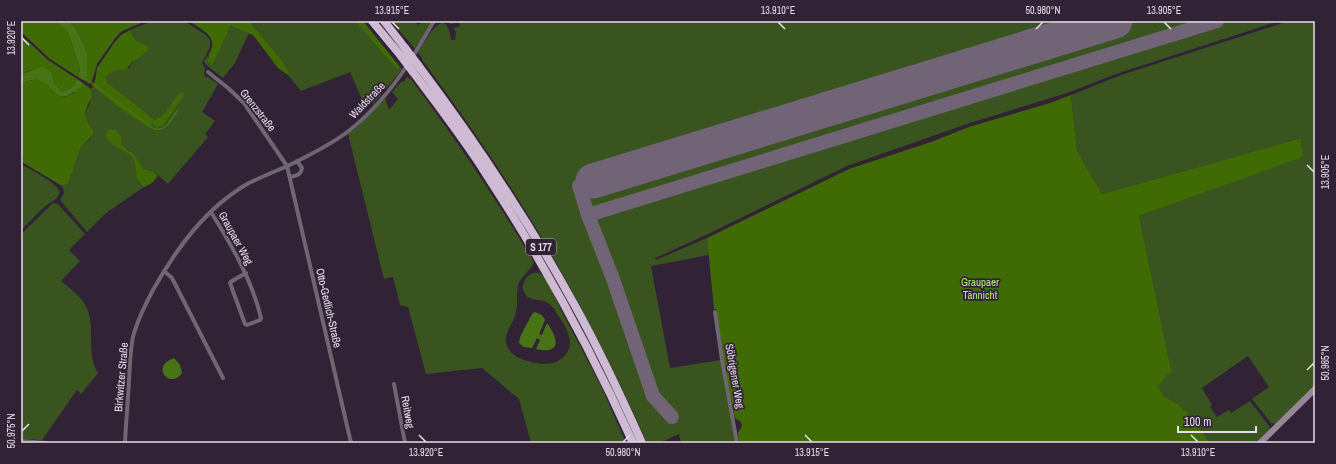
<svg xmlns="http://www.w3.org/2000/svg" width="1336" height="464" font-family="'Archivo Narrow',sans-serif">
<style>
.green{fill:#39541e}
.forest{fill:#406a03}
.water{fill:#497416}
.lines{fill:none;stroke-linecap:round;stroke-linejoin:round}
.stream{stroke:#497416;stroke-width:1.5}
.taxiway{stroke:#716476;stroke-width:14}
.runway{stroke:#716476;stroke-width:35}
.street{stroke:#6e6670;stroke-width:4}
.secondary{stroke:#948898;stroke-width:6}
.highway{stroke:#cebad3;stroke-width:8}
.highway-bridge{stroke:#cebad3;stroke-width:8}
.ticks{fill:none;stroke:#e8deeb;stroke-width:1.5}
.labels{text-anchor:middle;dominant-baseline:central;stroke-width:3.5;stroke-linejoin:round;paint-order:stroke}
.shield{fill:#312236;stroke:#b1a6b5;stroke-width:1}
.shield-label{font-size:10px;font-weight:bold;fill:#e8deeb}
.street-label{font-size:11px;fill:#e8deeb;stroke:#312236}
.park-label{font-size:11px;fill:#b2ee7a;stroke:#312236}
.neatline{fill:none;stroke:#e8deeb;stroke-width:1.5}
.ticks-label{font-size:10px;text-anchor:middle;fill:#e8deeb}
</style>
<rect width="100%" height="100%" fill="#312236"/>
<path class="green" d="M152,21H184L206,35L210,40V47L202,63L205,68L204,74L206,78L207,76L218,84L202,112L215,121L205,134L208,137L168,184L153,171L144,169L128,149L112,143C121,148 133,156 137,167C140,176 137,179 144,187L106,213L87,232L60,200L64,193L63,188L62,186L68,184L81,147L84,143L90,140L94,130L89,125L85,114L92,98L91,89L93,87C114,104 136,121 163,126L184,96L173,104L162,117L155,120L107,82L106,77L116,69L129,68C132,58 143,57 148,46L135,40L130,30Z
M249,21H355L397,70L400,67L402,69L387,88L381,87L377,84L375,85L380,92L381,95L373,104L370,102L365,106L350,72L301,91L288,75L290,74L281,59Z
M391,21H414L418,25L424,21H432L415,49Z
M446,21H1279L1116,74L1070,92L967,124L847,166L706,235L655,258L656,260L707,238L709,255L651,266L670,368L721,360L736,443H681L679,434L659,443H647C598,333 542,230 473,131C456,107 440,83 422,60V58L418,52C426,40 446,1 451,40H455L456,33L454,28L460,26L459,22L451,24Z
M1289,21H1315V386L1275,424L1271,423L1252,399L1269,387L1248,356L1202,388L1212,405L1210,407L1217,417L1229,410L1231,413L1250,401L1269,426L1270,429L1255,443H1210L1188,413L1178,404L1164,396L1158,386L1160,320L1139,216L1302,157L1301,138L1102,194L1077,151L1071,95L1121,75Z
M229,26L249,33L235,63L223,78L205,64L204,61L209,54L213,65Z
M407,76L409,79L410,78C454,136 495,197 532,259L534,263C530,271 521,276 518,285C516,294 518,304 516,312C514,324 502,334 507,346C512,361 545,368 558,361C577,350 570,332 559,317C556,312 553,306 548,303C540,298 528,302 524,292C521,287 524,282 526,278C530,273 537,270 542,275C549,281 558,303 562,312C575,337 589,362 602,388C610,406 618,425 626,443H531L519,399L482,368L426,374L408,307L400,305L393,277L384,279L348,134L356,128L385,98L389,110L398,99L392,92L402,81L404,82Z
M21,164C31,170 56,182 60,192L57,198L43,208L21,230Z
M53,203L58,204L85,234L69,250L80,261L61,281C68,287 77,293 82,300C99,321 84,351 98,373L81,394L77,390L42,440L21,439V234Z"/>
<path class="forest" d="M21,21H57L68,32L80,69L78,77L50,59L21,32Z
M69,21H146L122,31L116,37L97,64L92,81L90,84L85,81L87,77V51L75,27Z
M189,21H249L281,59L290,74L288,75L278,68L253,35L230,26L213,65L207,61L210,56L209,54C220,36 201,30 189,21Z
M355,21H363L400,67L397,70Z
M130,30L135,40L148,46L149,49L140,57L132,62L126,70C117,68 113,71 106,77L107,82L155,120C169,114 171,101 181,92H183L184,96L163,126L156,127L152,124L148,127L117,106L92,86L95,81L97,68L114,43L121,35Z
M21,35L48,60L77,79C74,86 69,91 61,91L54,82L52,72L32,70L21,74Z
M37,79L43,81L57,95L65,97L74,93L83,83L91,89L92,98L88,104L85,114L89,125L94,130C92,140 86,140 81,147L68,184L62,186L22,162L23,158L21,156V84L24,82Z
M1071,95L1077,151L1102,194L1301,138L1303,157L1139,216L1171,371L1158,386L1164,396L1178,404L1188,413L1210,443H739L738,433L742,426L741,422L735,418L723,359L716,309H714L707,238L849,169L931,142L969,127L1050,103Z
M110,129L117,131L122,139L121,144L133,154L144,169L153,171L158,176L152,183L144,187L136,177C139,149 116,153 105,136L108,131Z"/>
<path class="water" d="M56,21H69L75,27L87,51V77L85,81L78,77L80,69L68,32Z
M42,67L52,72L54,82L61,91C69,91 74,86 77,79L83,83C80,89 75,92 69,95C53,103 50,77 33,80C28,81 25,81 21,84V74Z
M535,312L542,315L545,320L539,334L542,335L547,323C559,339 561,355 536,349L540,340L537,338L532,348L524,347L519,343L520,337L532,314Z
M174,358L180,365L182,373C171,390 149,367 174,358Z"/>
<g class="lines">
<path class="stream" d="M85,78L154,129C166,132 171,119 177,111"/>
<path class="taxiway" d="M593,181L579,186L588,215L1217,21
M588,215L613,279L653,396L672,417"/>
<path class="runway" d="M593,181L1115,21"/>
<path class="street" d="M412,58L434,21
M208,72L228,88L244,103L287,166L351,443
M290,177C296,176 301,175 302,168L297,161
M211,212C232,246 252,280 261,318L260,320L247,325L245,324L230,283L232,281L246,273
M164,271L172,278L223,378
M715,312L722,360L737,443
M394,384L405,443
M21,441L46,443
M125,443C126,422 128,401 129,380C130,366 130,351 133,337C137,321 145,305 153,290C176,249 206,207 249,183C265,175 282,169 298,161C315,152 331,144 346,133C369,116 392,89 408,64"/>
<path class="secondary" d="M1260,443L1315,389"/>
<path class="highway" d="M372,21L401,56
M384,21L405,48
M418,65C475,141 528,220 574,304C599,349 621,396 642,443
M413,72C438,106 464,139 486,174C542,260 591,349 633,443"/>
<path class="highway-bridge" d="M405,48L418,65
M401,56L413,72"/>
</g>
<path class="ticks" d="M392,22L399,29M778,22L785,29M1164,22L1171,29M1036,29L1043,22M22,38L29,45M1307,165L1314,172M1307,370L1314,363M22,431L29,424M419,435L426,442M805,435L812,442M1191,435L1198,442M623,442L630,435"/>
<g class="labels">
<rect class="shield" x="526" y="239" width="30" height="16" rx="3"/>
<g class="shield-label">
<text x="541" y="247">S 177</text>
</g>
<g class="street-label">
<text transform="translate(367 100) rotate(-46)">Waldstraße</text>
<text transform="translate(258 110) rotate(52)">Grenzstraße</text>
<text transform="translate(236 238) rotate(61)">Graupaer Weg</text>
<text transform="translate(329 308) rotate(77)">Otto-Gedlich-Straße</text>
<text transform="translate(735 376) rotate(80)">Söbrigener Weg</text>
<text transform="translate(121 377) rotate(-85)">Birkwitzer Straße</text>
<text transform="translate(408 412) rotate(80)">Reitweg</text>
</g>
<g class="park-label">
<text x="980" y="282">Graupaer<tspan x="980" dy="13">Tännicht</tspan></text>
</g>
</g>
<rect width="1336" height="464" fill="none" stroke="#312236" stroke-width="44"/>
<path d="M1178 426v6h78v-6" fill="none" stroke="#e8deeb" stroke-width="2"/>
<text x="1184" y="426" font-size="12" fill="#e8deeb" stroke="#312236" stroke-width="3" paint-order="stroke">100 m</text>
<rect x="22" y="22" width="1292" height="420" class="neatline"/>
<g class="ticks-label">
<text x="392" y="14">13.915°E</text>
<text x="778" y="14">13.910°E</text>
<text x="1043" y="14">50.980°N</text>
<text x="1164" y="14">13.905°E</text>
<text transform="translate(11 38) rotate(-90)" y="4">13.920°E</text>
<text transform="translate(1325 172) rotate(-90)" y="4">13.905°E</text>
<text transform="translate(1325 363) rotate(-90)" y="4">50.985°N</text>
<text transform="translate(11 431) rotate(-90)" y="4">50.975°N</text>
<text x="426" y="456">13.920°E</text>
<text x="623" y="456">50.980°N</text>
<text x="812" y="456">13.915°E</text>
<text x="1198" y="456">13.910°E</text>
</g>
</svg>
